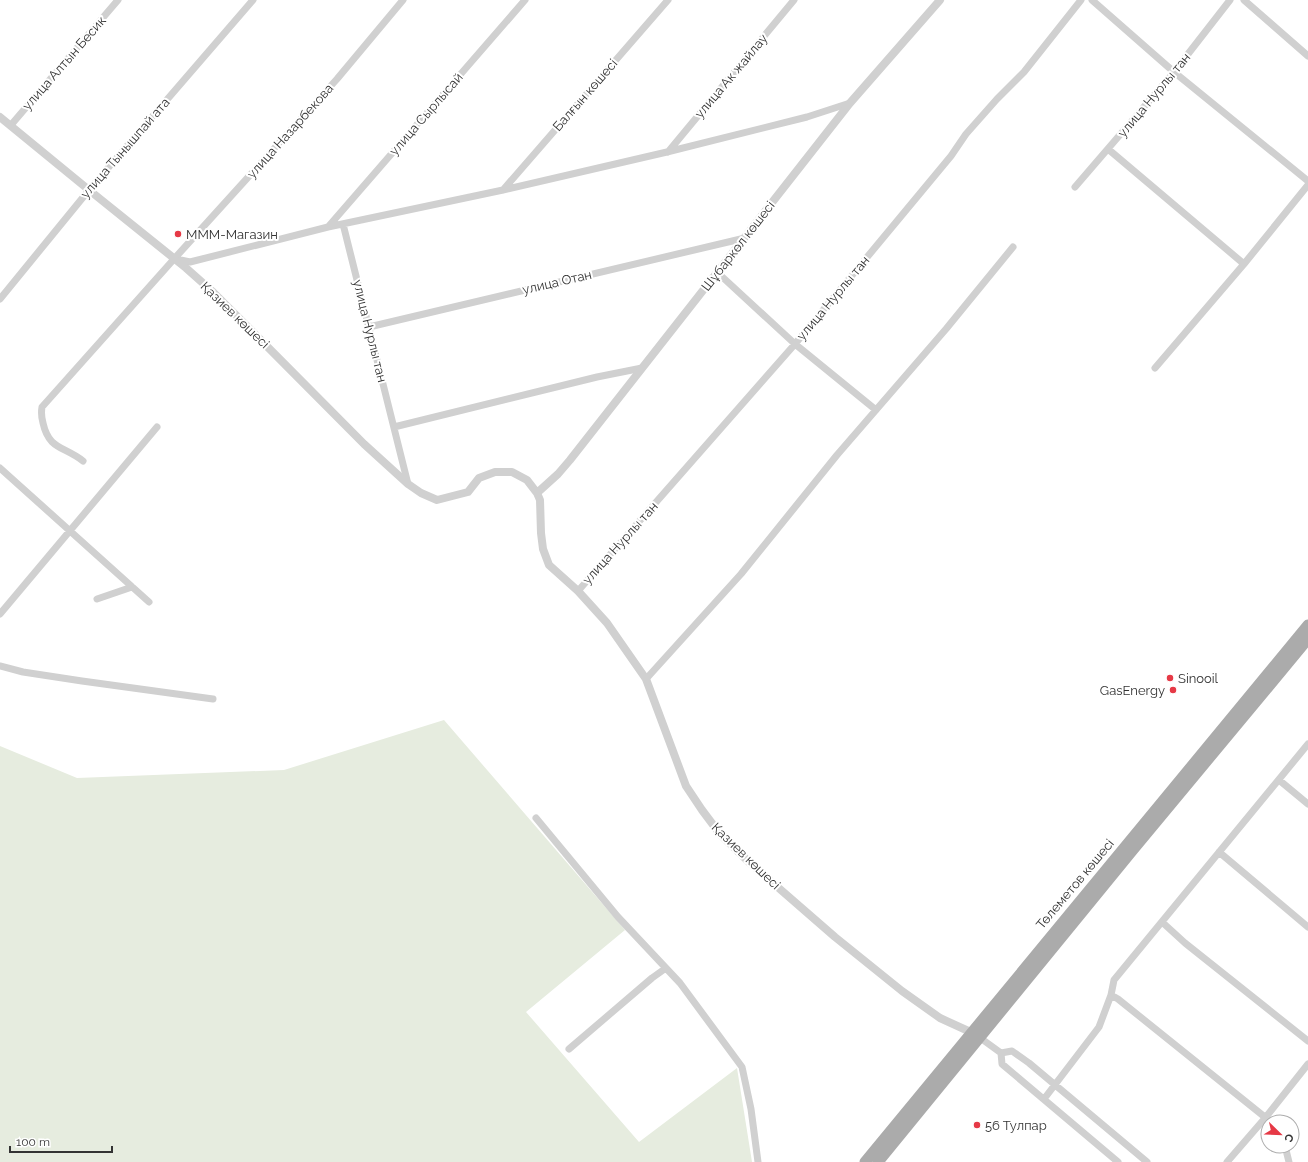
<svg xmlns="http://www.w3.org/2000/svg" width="1308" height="1162" font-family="Raleway,sans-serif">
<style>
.green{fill:#e6ecdf}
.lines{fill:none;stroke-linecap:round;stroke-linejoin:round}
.minor{stroke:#d0d0d0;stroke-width:7}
.tertiary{stroke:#d0d0d0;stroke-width:8}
.primary{stroke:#ababab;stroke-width:11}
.poi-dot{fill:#e63946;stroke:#fff;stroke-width:1.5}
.labels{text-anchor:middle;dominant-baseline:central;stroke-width:4;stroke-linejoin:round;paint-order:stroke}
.street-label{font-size:13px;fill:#333;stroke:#fff}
.poi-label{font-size:13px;fill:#333;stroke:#fff;text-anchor:start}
</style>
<rect width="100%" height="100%" fill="#fff"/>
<path class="green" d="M444,720L625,930L526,1012L639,1142L737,1068L752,1162H0V746L77,778L284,770Z"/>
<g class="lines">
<path class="minor" d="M1092,0L1174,72L1308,181
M1244,0L1308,56
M11,125L118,0
M1108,149L1244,264L1155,368
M668,152L794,0
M1075,187L1174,72L1230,0
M503,190L668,0
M343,224L408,484
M328,227L525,0
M176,259L190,262L328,227L503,190L667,152L807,117L850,103
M1244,264L1308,185
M718,273L795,344L876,410
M0,299L89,190L253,0
M369,327L745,238
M394,427L597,377L642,368
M83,461C64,446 49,450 43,423C41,416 41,413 42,407L174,259L337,79L403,0
M0,468L149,602
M578,591L795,344L951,156L966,134L997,99L1024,72L1081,0
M97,599L132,587
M0,614L157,427
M0,666L23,672L82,681L213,699
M646,679L741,574L837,455L946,329L1013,247
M1279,780L1308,804
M536,818L618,917L680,983L742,1067L751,1109L758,1162
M1219,852L1308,927
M1162,922L1185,943L1308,1041
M1111,995L1114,980L1308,744
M979,1037L1001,1053L1002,1064L1118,1162
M569,1049L652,978L666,968
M1001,1053L1012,1051L1029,1063L1147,1162
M1044,1099L1099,1027L1111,995L1118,999L1271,1122
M1285,1146L1289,1162
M1227,1162L1266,1117L1308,1064"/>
<path class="tertiary" d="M0,117L89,190L186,268L213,292L364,444L408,484L421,493L437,500L468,492L479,478L495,472H512L527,480L537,493L540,500L541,533L543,549L549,565L578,591L607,623L646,679L686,786L702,810L720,834L750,863L835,937L902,991L940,1018L975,1034
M537,493L558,474L570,460L850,103L940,0"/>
<path class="primary" d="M865,1162C1012,982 1160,803 1308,625
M878,1162L1132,851L1308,639"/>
</g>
<g class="poi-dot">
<circle cx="178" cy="234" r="4"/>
<circle cx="1170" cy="678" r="4"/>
<circle cx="1173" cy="690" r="4"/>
<circle cx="977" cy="1125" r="4"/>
</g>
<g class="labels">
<g class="street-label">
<text transform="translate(64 63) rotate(-49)">улица Алтын Бесик</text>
<text transform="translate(731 76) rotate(-50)">улица Ак жайлау</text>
<text transform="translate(585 95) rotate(-49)">Балғын көшесі</text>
<text transform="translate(1154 95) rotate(-50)">улица Нурлы тан</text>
<text transform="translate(426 114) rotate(-49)">улица Сырлысай</text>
<text transform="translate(290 131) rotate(-48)">улица Назарбекова</text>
<text transform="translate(125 148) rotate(-49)">улица Тынышпай ата</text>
<text transform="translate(738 246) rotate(-52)">Шұбаркөл көшесі</text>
<text transform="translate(557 282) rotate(-13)">улица Отан</text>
<text transform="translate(833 298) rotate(-50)">улица Нурлы тан</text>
<text transform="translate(235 315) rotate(44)">Қазиев көшесі</text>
<text transform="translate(370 331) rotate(76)">улица Нурлы тан</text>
<text transform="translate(620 543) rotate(-48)">улица Нурлы тан</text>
<text transform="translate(746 856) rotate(44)">Қазиев көшесі</text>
<text transform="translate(1075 884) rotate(-50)">Төлеметов көшесі</text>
</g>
<g class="poi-label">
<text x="186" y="234">МММ-Магазин</text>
<text x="1178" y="678">Sinooil</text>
<text x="1165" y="690" text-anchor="end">GasEnergy</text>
<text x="985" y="1125">56 Тулпар</text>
</g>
</g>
<g transform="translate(1280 1134) rotate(113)"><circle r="19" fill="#ffffff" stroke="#adadad"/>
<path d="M0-3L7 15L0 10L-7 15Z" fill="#e63946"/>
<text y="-6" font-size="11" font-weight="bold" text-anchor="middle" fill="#333333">С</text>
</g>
<path d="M10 1146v6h102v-6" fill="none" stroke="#333333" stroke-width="2"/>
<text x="16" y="1146" font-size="12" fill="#333333" stroke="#ffffff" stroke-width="3" paint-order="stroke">100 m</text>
</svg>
